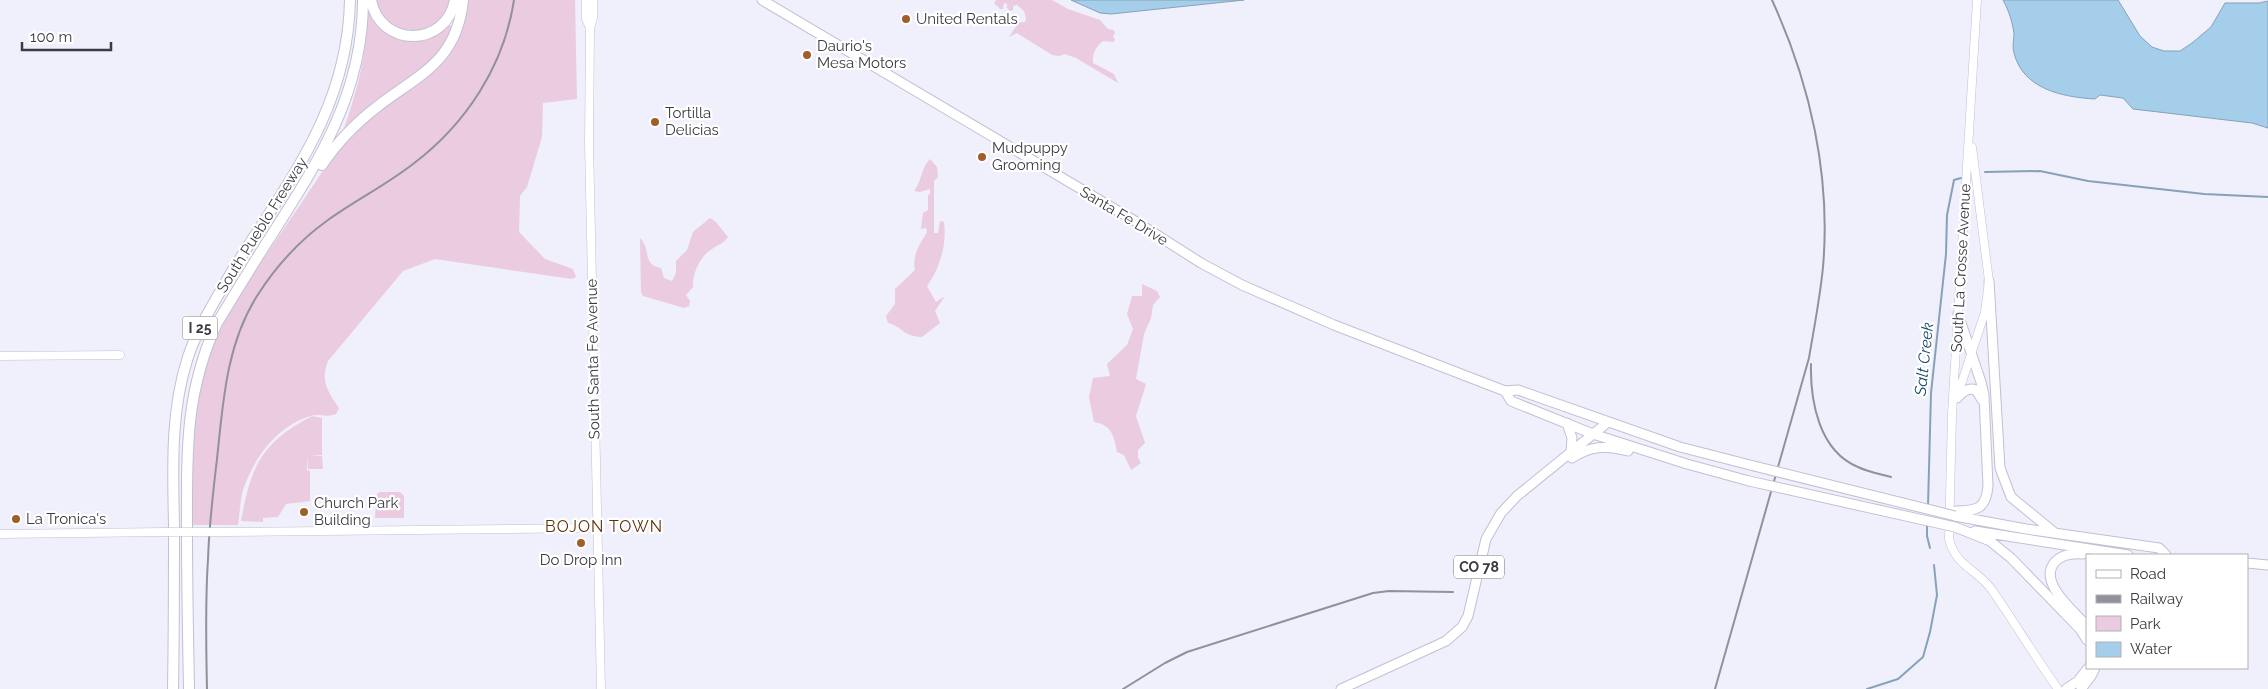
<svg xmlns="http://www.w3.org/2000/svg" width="2268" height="689" font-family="Raleway,sans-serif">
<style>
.green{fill:#eacbdf}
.water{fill:#a5ceea;stroke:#85a2b8}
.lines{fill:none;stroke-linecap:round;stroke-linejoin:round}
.stream{stroke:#85a2b8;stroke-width:2}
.secondary-casing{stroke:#c1c0d4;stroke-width:9}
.primary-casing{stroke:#c1c0d4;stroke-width:11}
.highway-casing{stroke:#c1c0d4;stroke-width:12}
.secondary{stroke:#fff;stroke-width:8}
.primary{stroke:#fff;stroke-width:9}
.highway{stroke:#fff;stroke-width:10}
.rail{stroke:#91919b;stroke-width:2}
.secondary-bridge-casing{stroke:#c1c0d4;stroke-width:9;stroke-linecap:butt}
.primary-bridge-casing{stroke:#c1c0d4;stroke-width:11;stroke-linecap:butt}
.secondary-bridge{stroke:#fff;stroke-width:8}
.primary-bridge{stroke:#fff;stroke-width:9}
.poi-dot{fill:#9f5e2a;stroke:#fff;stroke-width:2}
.labels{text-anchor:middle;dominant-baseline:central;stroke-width:4.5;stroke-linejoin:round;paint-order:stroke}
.shield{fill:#fff;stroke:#76767b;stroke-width:1}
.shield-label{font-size:14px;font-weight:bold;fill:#3b3b43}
.poi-label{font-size:15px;fill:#3b3b43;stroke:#fff;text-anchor:start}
.street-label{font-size:15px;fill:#3b3b43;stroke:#fff}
.water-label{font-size:16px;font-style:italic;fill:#184965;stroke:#fff}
.neighbourhood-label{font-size:16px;letter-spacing:1px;fill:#5c300a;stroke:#fff}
</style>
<rect width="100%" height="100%" fill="#f0effc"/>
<path class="green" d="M376,0H451C448,10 441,25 431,29C409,37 378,26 376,0Z
M467,0H575L577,99L543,103L542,137L527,187L520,196L519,232L545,259L573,269L576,277L572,279L435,259L403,271L328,361C320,381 328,392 339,408L336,414C327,418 319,413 310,416C277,427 256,455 244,487C240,498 240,513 238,525H192C193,473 190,416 206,366C219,324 244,288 268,252C290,220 312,187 334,154C348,139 362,125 378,112C404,91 440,77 454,44C460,30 463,14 467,0Z
M996,0H1052L1068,9L1100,20L1108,29L1114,30L1115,34L1113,36L1115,40L1113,42L1103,41C1096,47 1092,53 1093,63L1114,74L1118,83L1076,58L1065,54L1059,56L1052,55L1017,33L1009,37L1017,25L1014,23L1025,22L1026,18L1024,11L1017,5L1013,6V10L1010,11L1007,8V4L1004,3L1003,9H1000L994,3Z
M368,12H370C382,31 412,47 434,36C440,33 444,28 450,25L452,28L443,47L433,60L343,131C357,92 367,54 368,12Z
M930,159L937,167L938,177L934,181V233H938L940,221L944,222C947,244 940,268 927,286L936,302L945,296L935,311L940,323L922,337C902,336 903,327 888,323L886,316L895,304V289L915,270C912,255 920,244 927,232L926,228L921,229L923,213L928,210V195L930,194V189L920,192L914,191C923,179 920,170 930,159Z
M710,218L716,222L728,237C723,244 719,244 712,249C700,256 692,274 693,287L686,295L690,301L689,306L684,308L643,296L641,292L640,238C652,250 641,264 661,268L664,278L672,281L676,273V261L687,250L693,232Z
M1142,284L1157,291L1160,297L1153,305L1151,318L1144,334L1136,379L1146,384L1136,416L1145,443L1138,450V458L1141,463L1131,470L1124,455L1117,452C1114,436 1112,425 1094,422L1089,397L1093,378L1110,376L1107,364L1127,345L1133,329L1127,314L1132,296H1142Z
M312,416L322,418V455L309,456H322L323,469H308L307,455V470L310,471V501L286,504L278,517L263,518V522L241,521C251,466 261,443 312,416Z
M380,492H400L404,496V518H375L377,494Z"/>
<path class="water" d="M1071,0H1244L1111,14L1100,13Z
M2003,0H2118L2140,36L2152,47L2164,51H2180L2192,43L2211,27L2225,3H2259L2268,1V128L2252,123L2133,109L2123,98L2100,95L2095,99C2062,97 2023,89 2014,53C2012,46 2014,39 2014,33C2012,21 2009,11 2003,0Z"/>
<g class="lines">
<path class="stream" d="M1985,172L2040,171L2088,181L2204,194L2268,197
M1928,506L1931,393L1946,254L1947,215L1954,180L1961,178
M1927,523V536L1930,548
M1867,689L1898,679L1923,657L1930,632L1937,595L1934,565"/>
<g class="secondary-casing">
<path id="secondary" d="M586,0V19L590,28
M593,0V18L590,28L589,144L601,689
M1977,0L1952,414L1949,539C1956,567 1977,569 1992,590C2015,623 2035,657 2058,689
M0,356L120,355
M1957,397L1985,312L1989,281L1972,147
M227,532L597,528
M0,534L165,532"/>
</g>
<g class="primary-casing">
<path id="primary" d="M762,0L1135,221L1201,263L1242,285L1334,325L1505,391L1518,390L1680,447L1754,466
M1989,281L2000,468L2011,497L2055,533
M1505,391L1511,401L1593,434L1687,464L1749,481
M1957,398C1963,392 1968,387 1976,390L1982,400
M1567,423L1572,438L1571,452
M1572,458C1590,446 1606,445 1628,451
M1956,511C1977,511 1986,509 1988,486L1984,395L1981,382L1958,314
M1955,516L2026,529L2159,548L2166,555
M1955,527L1990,541L2011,558L2080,629L2087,640
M1975,531L2128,555
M2083,554C2073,553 2062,554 2055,562C2037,582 2074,611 2087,626
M2247,563L2268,565
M1341,689L1446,641L1462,627L1468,616L1486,539L1501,513L1517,496L1608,422
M2066,689L2078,681L2088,668
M2081,689L2091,676L2095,668"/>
</g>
<g class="highway-casing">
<path id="highway" d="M371,0C380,48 446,48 455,0
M322,165C337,142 356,123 378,106C420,74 457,61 463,0
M173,689C174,635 174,580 174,526C173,469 170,412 188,357C198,327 215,301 231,273C286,184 348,111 350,0
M189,689C188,637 187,585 187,532C187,456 184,394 217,323C235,294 252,265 271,236C319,161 363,93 363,0"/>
</g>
<use href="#secondary" class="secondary"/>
<use href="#primary" class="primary"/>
<use href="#highway" class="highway"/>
<path class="rail" d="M1811,364C1810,401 1819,451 1858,467C1868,472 1880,474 1891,477
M207,689C206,646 205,603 208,560C209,526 213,492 217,459C223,403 226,345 257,296C276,266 300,240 328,220C356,200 386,185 413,164C466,124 504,66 514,0
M1123,689L1165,663L1187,652L1373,593L1389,591L1453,592
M1715,689L1809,358C1814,328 1820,298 1823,267C1831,175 1810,83 1772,0"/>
<g class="secondary-bridge-casing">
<path id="secondary-bridge" d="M165,532H227"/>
</g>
<g class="primary-bridge-casing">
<path id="primary-bridge" d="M1754,466L1955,516
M1749,481L1955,527"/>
</g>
<use href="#secondary-bridge" class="secondary-bridge"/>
<use href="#primary-bridge" class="primary-bridge"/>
</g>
<g class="poi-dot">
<circle cx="906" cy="19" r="5"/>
<circle cx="807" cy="55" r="5"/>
<circle cx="655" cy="122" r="5"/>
<circle cx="982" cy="157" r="5"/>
<circle cx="304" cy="512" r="5"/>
<circle cx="16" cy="519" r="5"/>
<circle cx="581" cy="543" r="5"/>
</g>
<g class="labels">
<g class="shield">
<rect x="182.5" y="316.5" width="35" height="23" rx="4"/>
<rect x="1454" y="555.5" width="50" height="23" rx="4"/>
</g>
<g class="shield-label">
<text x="200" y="328">I 25</text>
<text x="1479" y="567">CO 78</text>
</g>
<g class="poi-label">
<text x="916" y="19">United Rentals</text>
<text x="817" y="46">Daurio's<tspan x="817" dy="17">Mesa Motors</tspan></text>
<text x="665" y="113">Tortilla<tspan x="665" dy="17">Delicias</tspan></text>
<text x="992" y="148">Mudpuppy<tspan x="992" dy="17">Grooming</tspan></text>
<text x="314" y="503">Church Park<tspan x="314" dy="17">Building</tspan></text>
<text x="26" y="519">La Tronica's</text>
<text x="581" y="560" text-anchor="middle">Do Drop Inn</text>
</g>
<g class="street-label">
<text transform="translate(1124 216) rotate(31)">Santa Fe Drive</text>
<text transform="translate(262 225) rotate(-58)">South Pueblo Freeway</text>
<text transform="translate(1961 268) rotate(-87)">South La Crosse Avenue</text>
<text transform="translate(593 359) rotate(-91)">South Santa Fe Avenue</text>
</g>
<g class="water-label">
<text transform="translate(1924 359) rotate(-84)">Salt Creek</text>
</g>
<g class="neighbourhood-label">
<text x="604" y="526">BOJON TOWN</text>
</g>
</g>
<rect x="2086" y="554" width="162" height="115" fill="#ffffff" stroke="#b1b1b4"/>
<rect x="2096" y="570" width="25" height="8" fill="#ffffff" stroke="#b1b1b4"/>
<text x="2130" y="579" font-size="15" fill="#3b3b43">Road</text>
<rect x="2096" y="595" width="25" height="8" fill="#91919b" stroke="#b1b1b4"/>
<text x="2130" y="604" font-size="15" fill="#3b3b43">Railway</text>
<rect x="2096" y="616" width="25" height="15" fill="#eacbdf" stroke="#b1b1b4"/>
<text x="2130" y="629" font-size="15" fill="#3b3b43">Park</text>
<rect x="2096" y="642" width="25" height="15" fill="#a5ceea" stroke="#b1b1b4"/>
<text x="2130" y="654" font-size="15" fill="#3b3b43">Water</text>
<path d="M22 42v8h89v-8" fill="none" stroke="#3b3b43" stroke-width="2.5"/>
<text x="30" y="42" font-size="15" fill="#3b3b43" stroke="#ffffff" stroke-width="4" paint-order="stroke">100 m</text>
</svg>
